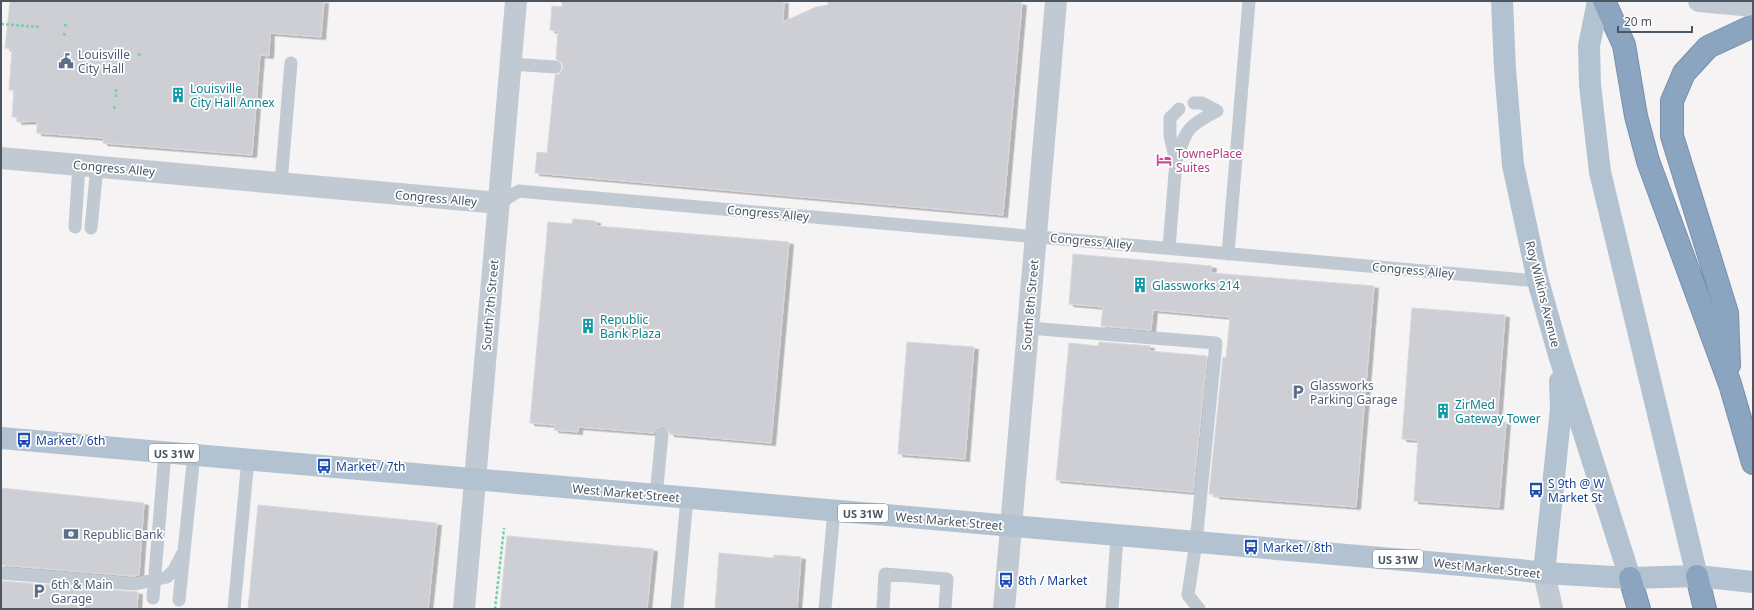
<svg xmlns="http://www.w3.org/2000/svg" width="1754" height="610" font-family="'Noto Sans',sans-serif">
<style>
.building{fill:#cdcfd5;stroke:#d7d9de;filter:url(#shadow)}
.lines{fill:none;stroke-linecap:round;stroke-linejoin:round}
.motorway-casing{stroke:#7690ad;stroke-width:24}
.path{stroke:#7ad0a6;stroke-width:2.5;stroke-dasharray:3 2;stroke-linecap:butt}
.service{stroke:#c1cad2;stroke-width:13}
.minor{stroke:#c1cad2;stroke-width:22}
.tertiary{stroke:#c1cad2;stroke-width:22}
.primary{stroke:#b3c2d1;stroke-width:22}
.motorway{stroke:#8ba5c1;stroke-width:22}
.labels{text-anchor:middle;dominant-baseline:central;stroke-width:3.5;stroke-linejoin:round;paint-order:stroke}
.shield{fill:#fff;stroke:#808990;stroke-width:1}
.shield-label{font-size:11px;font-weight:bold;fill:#4a5661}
.service-label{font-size:12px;fill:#4e5e75;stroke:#fff;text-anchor:start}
.culture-label{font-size:12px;fill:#0d838f;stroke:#fff;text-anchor:start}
.hotel-label{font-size:12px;fill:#b23c85;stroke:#fff;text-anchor:start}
.street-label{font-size:12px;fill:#4a5661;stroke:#fff}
.transit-label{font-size:12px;fill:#164399;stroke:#fff;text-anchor:start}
</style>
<defs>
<filter id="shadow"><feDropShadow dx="4.5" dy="2.5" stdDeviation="0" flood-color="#0004"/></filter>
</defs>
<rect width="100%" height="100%" fill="#f5f3f3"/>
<path class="building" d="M14,1H324L321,37L270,33L269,56L260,55L252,155L103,143L104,138L37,133V121L17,122V117H12L14,90H9L12,49L5,48L10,2Z
M562,1H784L783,22L816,7L828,5V1H1005L1022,3L1003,215L535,173L537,152L547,153L555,75L559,74L563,68L562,63L556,59L558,31L550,30L552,6L562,7Z
M573,219L596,221V226L789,242L771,443L670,434L667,428L662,426L656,429L654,433L578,427V432L554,430L555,425L530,423L548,222L572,224Z
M1073,254L1212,266L1211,273L1374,286L1356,507L1215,496V494H1209L1223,357L1226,358L1230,317L1153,310L1151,330L1101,326L1103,307L1069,304Z
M1412,308L1505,315L1497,421L1506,422L1499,507L1414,501L1418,440L1402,439Z
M907,342L974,347L965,459L898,454Z
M1099,342L1150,346L1149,351L1207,356L1193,492L1056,480L1069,343L1098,346Z
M1,488L144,503L139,575L134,576L1,565Z
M258,505L437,523L428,609H248Z
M507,536L653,549L647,609H500Z
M719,553L774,558V555L801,557L797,609H715Z
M1,581L138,592L137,609H1Z"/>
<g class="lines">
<g class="motorway-casing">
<path id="motorway" d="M1604,1L1624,45L1636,116L1648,161L1730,384L1753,463
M1729,365L1727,313L1672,136V101L1684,73L1708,47L1753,26
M1697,576L1705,609
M1630,578L1639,609"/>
</g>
<path class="path" d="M1,24L40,27
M64,25H67
M63,34L67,35
M139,56L140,53
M116,97V88
M114,109L115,104
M495,609L504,528"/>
<path class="service" d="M511,64L555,67
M1179,109L1170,118V136L1176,161C1186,130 1187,126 1217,111L1202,103H1194
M281,183L291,63
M499,203L519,191L529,192L1538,281
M75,227L79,165
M91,228L97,166
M1169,248L1176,161
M1228,254L1249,1
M1028,328L1216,343L1196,542L1188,595L1199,609
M656,496L662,434
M1,573L135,584L167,577L174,570L184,551
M153,598L165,452
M179,600L194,454
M234,609L248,459
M677,609L687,498
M825,609L834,511
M883,609L885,574L947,579L945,609
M1112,609L1117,536"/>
<path class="minor" d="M1,158L499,203
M1544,573L1552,609"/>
<path class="tertiary" d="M1699,1L1753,6
M464,609L516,1
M1004,609L1056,1"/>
<path class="primary" d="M1502,1L1505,69L1513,165L1538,281L1559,355L1630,578
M1598,1L1589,46L1590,85L1600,172L1697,576
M1,438L1519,570L1544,573L1630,578L1697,576L1753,582
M1544,573L1561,409L1560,381"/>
<use href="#motorway" class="motorway"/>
</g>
<defs>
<g id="civic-bare" transform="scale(1.2)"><path d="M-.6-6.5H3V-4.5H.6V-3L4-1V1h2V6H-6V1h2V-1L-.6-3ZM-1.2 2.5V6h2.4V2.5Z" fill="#5c6f8a" stroke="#fff" stroke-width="2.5" paint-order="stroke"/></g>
<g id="building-bare" transform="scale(1.2)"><path d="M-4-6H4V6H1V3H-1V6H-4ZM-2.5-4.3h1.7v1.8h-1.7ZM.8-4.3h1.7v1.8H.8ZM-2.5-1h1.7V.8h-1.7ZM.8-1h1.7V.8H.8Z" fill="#0f9aa8" stroke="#fff" stroke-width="2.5" paint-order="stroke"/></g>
<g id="hotel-bare" transform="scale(1.2)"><path d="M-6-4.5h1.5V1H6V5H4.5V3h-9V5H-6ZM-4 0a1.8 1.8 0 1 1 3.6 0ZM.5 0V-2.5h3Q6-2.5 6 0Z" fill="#d1479c" stroke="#fff" stroke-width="2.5" paint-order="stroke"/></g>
<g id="parking-bare" transform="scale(1.2)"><path d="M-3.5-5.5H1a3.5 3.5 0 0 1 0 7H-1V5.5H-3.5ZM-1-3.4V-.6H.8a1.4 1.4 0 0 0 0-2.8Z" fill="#5c6f8a" stroke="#fff" stroke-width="2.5" paint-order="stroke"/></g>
<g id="bus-bare" transform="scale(1.2)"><path d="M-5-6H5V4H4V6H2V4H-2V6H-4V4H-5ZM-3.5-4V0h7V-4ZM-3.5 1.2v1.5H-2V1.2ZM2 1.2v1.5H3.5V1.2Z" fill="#1a4fb4" stroke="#fff" stroke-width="2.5" paint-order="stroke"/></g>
<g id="bank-bare" transform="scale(1.2)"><path d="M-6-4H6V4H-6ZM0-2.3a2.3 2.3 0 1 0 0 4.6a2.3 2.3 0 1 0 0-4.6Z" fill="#5c6f8a" stroke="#fff" stroke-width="2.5" paint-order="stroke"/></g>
</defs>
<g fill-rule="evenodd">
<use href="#civic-bare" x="66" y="61"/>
<use href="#building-bare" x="178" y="95"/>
<use href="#hotel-bare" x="1164" y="160"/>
<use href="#building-bare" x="1140" y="285"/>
<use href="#building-bare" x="588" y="326"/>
<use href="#parking-bare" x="1298" y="392"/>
<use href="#building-bare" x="1443" y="411"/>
<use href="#bus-bare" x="24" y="440"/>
<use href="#bus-bare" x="324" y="466"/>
<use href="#bus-bare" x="1536" y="490"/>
<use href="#bank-bare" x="71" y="534"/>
<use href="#bus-bare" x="1251" y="547"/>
<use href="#bus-bare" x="1006" y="580"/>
<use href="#parking-bare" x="39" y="591"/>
</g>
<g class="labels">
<g class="shield">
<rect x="149" y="444" width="50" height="18" rx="3"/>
<rect x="838" y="504" width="50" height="18" rx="3"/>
<rect x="1373" y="550" width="50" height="18" rx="3"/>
</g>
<g class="shield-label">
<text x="174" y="453">US 31W</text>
<text x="863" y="513">US 31W</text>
<text x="1398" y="559">US 31W</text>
</g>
<g class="service-label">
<text x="78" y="54">Louisville<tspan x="78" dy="14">City Hall</tspan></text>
<text x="1310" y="385">Glassworks<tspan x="1310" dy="14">Parking Garage</tspan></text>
<text x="83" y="534">Republic Bank</text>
<text x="51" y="584">6th &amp; Main<tspan x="51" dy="14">Garage</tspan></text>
</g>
<g class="culture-label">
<text x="190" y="88">Louisville<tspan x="190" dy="14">City Hall Annex</tspan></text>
<text x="1152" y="285">Glassworks 214</text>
<text x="600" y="319">Republic<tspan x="600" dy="14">Bank Plaza</tspan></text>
<text x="1455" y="404">ZirMed<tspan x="1455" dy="14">Gateway Tower</tspan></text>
</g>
<g class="hotel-label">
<text x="1176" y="153">TownePlace<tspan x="1176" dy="14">Suites</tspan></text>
</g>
<g class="street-label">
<text transform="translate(114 168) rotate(5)">Congress Alley</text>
<text transform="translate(436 198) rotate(5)">Congress Alley</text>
<text transform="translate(768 213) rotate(5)">Congress Alley</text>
<text transform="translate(1091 241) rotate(5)">Congress Alley</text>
<text transform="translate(1413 270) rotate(5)">Congress Alley</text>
<text transform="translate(1543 294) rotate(76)">Roy Wilkins Avenue</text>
<text transform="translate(490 305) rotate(-85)">South 7th Street</text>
<text transform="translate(1030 305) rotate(-85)">South 8th Street</text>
<text transform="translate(626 493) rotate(5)">West Market Street</text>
<text transform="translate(949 521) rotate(5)">West Market Street</text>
<text transform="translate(1487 568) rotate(6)">West Market Street</text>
</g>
<g class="transit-label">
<text x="36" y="440">Market / 6th</text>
<text x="336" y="466">Market / 7th</text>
<text x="1548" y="483">S 9th @ W<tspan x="1548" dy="14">Market St</tspan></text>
<text x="1263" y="547">Market / 8th</text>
<text x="1018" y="580">8th / Market</text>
</g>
</g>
<rect width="1754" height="610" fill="none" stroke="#4a5661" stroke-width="4"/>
<path d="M1618 26v6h74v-6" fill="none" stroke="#4a5661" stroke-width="2"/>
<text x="1624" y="26" font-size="12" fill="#4a5661" stroke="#ffffff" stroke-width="3" paint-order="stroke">20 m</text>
</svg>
